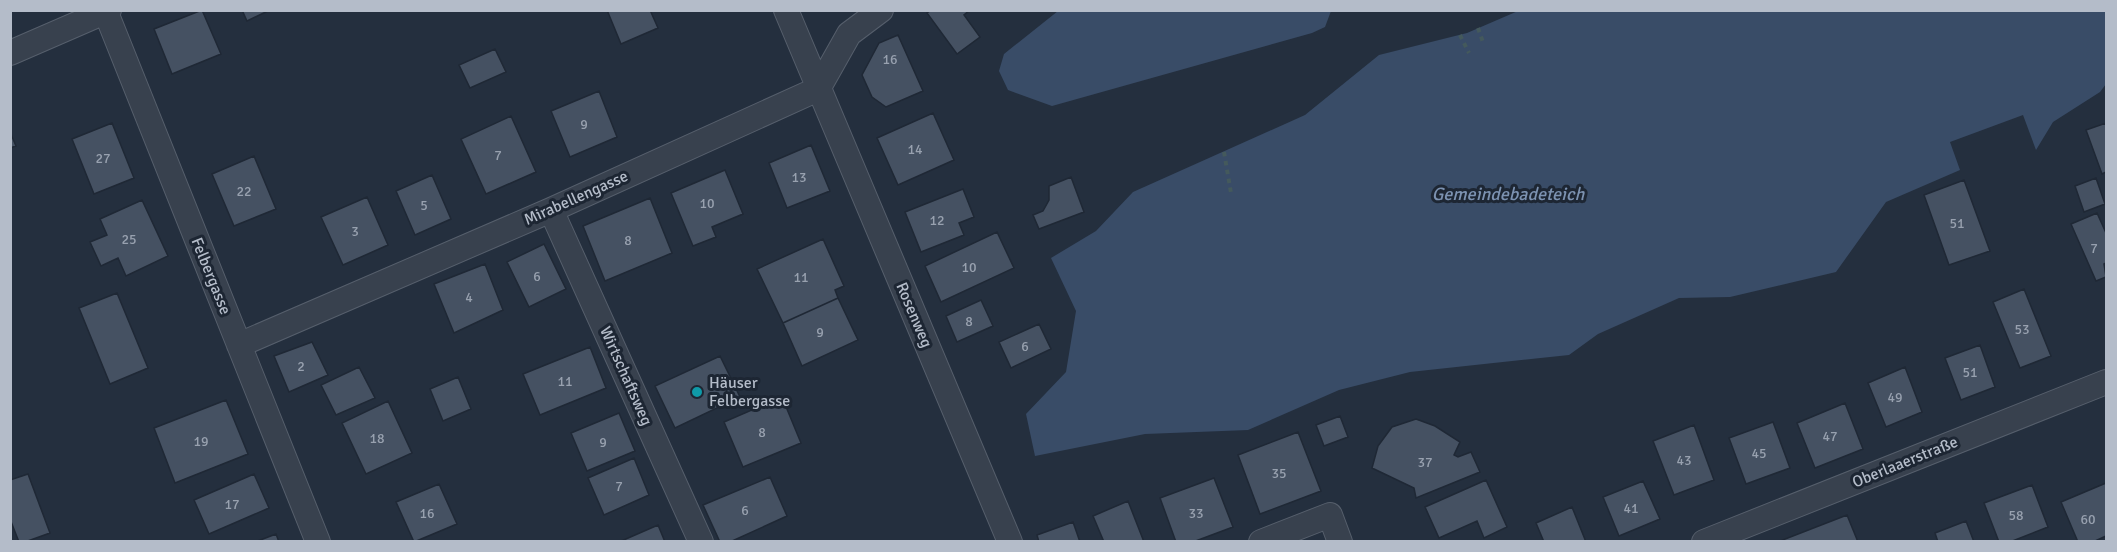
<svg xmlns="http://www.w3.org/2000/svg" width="2117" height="552" font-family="Signika,sans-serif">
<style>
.water{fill:#394c67}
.building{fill:#455162;stroke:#1f2835;stroke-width:1.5}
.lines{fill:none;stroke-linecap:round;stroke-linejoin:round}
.minor-casing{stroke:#565f6c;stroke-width:26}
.path{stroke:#44595c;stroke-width:4;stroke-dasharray:4.5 4.5;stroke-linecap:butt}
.minor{stroke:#38414e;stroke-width:24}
.culture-dot{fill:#0f9aa8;stroke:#1d2633;stroke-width:2}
.labels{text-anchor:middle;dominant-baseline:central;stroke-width:6;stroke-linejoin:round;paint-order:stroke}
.number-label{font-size:14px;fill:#98a1af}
.street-label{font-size:16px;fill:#b4bcc9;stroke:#1d2633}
.poi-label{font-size:16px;fill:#b4bcc9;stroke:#1d2633;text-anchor:start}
.water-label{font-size:18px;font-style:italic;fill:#7c92b1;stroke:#1d2633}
</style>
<rect width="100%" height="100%" fill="#242f3e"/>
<path class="water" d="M1058,11L1331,10V11L1325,27L1312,33L1052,106L1008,90L999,71L1004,54Z
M1518,11H2106V84L2100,92L2053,122L2036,150L2023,115L1950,142L1960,170L1886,202L1836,272L1730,297L1679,298L1598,334L1569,355L1410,372L1339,390L1248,430L1145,434L1035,456L1026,414L1066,372L1076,311L1051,258L1096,231L1133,192L1305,115L1379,55L1467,33Z"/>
<path class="building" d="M202,10L221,54L172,74L154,29Z
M242,10H270L247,21Z
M607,10H650L658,28L621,44Z
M931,10H970L964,15L980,37L957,54L927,13Z
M898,35L923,91L886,107L872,97L862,75L879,43Z
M495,49L506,72L470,88L459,65Z
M599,91L617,137L570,157L551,111Z
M933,113L954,160L898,185L877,138Z
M511,116L536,172L486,194L461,139Z
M112,123L134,178L94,194L72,139Z
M2106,123V172L2102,174L2086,130Z
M10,132L16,146L10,148Z
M811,145L830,191L787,208L769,163Z
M254,156L276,209L234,226L212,174Z
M725,170L743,214L712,227L716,237L693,246L671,193Z
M432,175L451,219L415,235L396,191Z
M1071,177L1084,212L1039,229L1033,215L1043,211L1049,200V186Z
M2096,178L2105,204L2084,212L2075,186Z
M1964,180L1990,251L1949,265L1924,195Z
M963,189L974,217L959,223L964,235L921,252L905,212Z
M367,197L388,245L343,265L321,217Z
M650,198L672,253L605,281L583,226Z
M142,200L168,256L126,276L118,258L101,266L90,242L107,235L100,219Z
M2097,213L2106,233V263L2104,264L2106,277L2096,281L2071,224Z
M997,232L1014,268L941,302L925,266Z
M823,239L844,286L835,290L838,298L783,323L757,269Z
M544,244L566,289L529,307L507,262Z
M485,264L503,310L454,333L434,284Z
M2024,289L2051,356L2020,368L1993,302Z
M117,293L148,368L110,384L79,308Z
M838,298L858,340L802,366L783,323Z
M981,300L993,326L957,342L946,316Z
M1039,324L1051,349L1011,368L999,342Z
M312,342L328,375L289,392L274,356Z
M1980,345L1995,387L1961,400L1945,358Z
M590,347L606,388L540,415L523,374Z
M720,356L740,397L675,428L655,386Z
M359,367L375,398L336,415L321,385Z
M1905,367L1922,412L1886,427L1868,383Z
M458,377L471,409L443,421L430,389Z
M782,397L801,443L743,467L724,422Z
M226,400L248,454L175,483L154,428Z
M388,401L412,453L366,474L342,423Z
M1845,403L1863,449L1815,468L1797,423Z
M619,413L635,451L587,471L571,433Z
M1340,416L1348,437L1324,446L1316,425Z
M1416,419L1435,426L1460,442L1454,455L1458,457L1471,452L1480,472L1416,498L1414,488L1372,468L1378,446L1392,427Z
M1773,422L1790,468L1746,484L1729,438Z
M1694,425L1714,480L1674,495L1653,441Z
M1298,432L1321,491L1260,514L1238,455Z
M634,458L649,495L604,515L588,478Z
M28,474L50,533L25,542H19L10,519V480Z
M254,474L269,508L209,534L194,500Z
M770,477L787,516L730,542H720L703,505Z
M1214,478L1233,527L1193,542H1176L1160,498Z
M1486,480L1507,527L1484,538L1477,521L1439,538L1425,507Z
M1643,481L1660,519L1619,536L1603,497Z
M2106,483V536L2093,542H2078L2061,502Z
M439,484L457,524L414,542L396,502Z
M2032,485L2048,527L2010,542H1999L1984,503Z
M1128,501L1144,542H1104L1093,516Z
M1572,507L1586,542H1544L1536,523Z
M1847,515L1858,542H1781L1780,541Z
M1966,521L1974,542H1938L1935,533Z
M1073,522L1080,542H1039L1037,535Z
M658,525L665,542H619Z
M276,534L279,542H255Z"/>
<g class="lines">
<g class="minor-casing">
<path id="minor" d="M105,10L318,542
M786,10L1010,542
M10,53L109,10
M551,210L701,542
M239,345L551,210L818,89L849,34L881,10
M1261,542L1330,515L1340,542
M1704,542L2106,382"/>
</g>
<path class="path" d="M1478,28L1484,45
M1460,35L1469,53
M1224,152L1231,193"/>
<use href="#minor" class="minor"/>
</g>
<circle class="culture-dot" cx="697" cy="392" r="6"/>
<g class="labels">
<g class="number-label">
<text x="890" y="59">16</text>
<text x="584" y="124">9</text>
<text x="915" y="149">14</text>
<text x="498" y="155">7</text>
<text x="103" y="158">27</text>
<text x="799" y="177">13</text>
<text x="244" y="191">22</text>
<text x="707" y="203">10</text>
<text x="424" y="205">5</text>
<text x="937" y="220">12</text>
<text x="1957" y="223">51</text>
<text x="355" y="231">3</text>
<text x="129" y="239">25</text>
<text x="628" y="240">8</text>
<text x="2094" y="248">7</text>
<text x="969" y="267">10</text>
<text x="537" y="276">6</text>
<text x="801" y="277">11</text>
<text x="469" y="297">4</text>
<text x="969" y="321">8</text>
<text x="2022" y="329">53</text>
<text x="820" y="332">9</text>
<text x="1025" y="346">6</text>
<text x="301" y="366">2</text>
<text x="1970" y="372">51</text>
<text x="565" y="381">11</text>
<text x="1895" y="397">49</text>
<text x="762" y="432">8</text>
<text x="1830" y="436">47</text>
<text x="377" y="438">18</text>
<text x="201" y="441">19</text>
<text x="603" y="442">9</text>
<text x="1759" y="453">45</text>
<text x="1684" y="460">43</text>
<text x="1425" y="462">37</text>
<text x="1279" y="473">35</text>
<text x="619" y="486">7</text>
<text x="232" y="504">17</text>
<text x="1631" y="508">41</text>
<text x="745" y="510">6</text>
<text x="427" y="513">16</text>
<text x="1196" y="513">33</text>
<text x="2016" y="515">58</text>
<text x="2088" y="519">60</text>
</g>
<g class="street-label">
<text transform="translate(576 198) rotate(-24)">Mirabellengasse</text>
<text transform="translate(211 276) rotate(68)">Felbergasse</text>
<text transform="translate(914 315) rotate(67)">Rosenweg</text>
<text transform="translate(626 376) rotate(66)">Wirtschaftsweg</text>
<text transform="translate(1905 462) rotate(-22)">Oberlaaerstraße</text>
</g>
<g class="poi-label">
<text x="709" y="383">Häuser<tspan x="709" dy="18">Felbergasse</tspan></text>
</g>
<g class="water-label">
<text x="1508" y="194">Gemeindebadeteich</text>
</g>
</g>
<rect width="2117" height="552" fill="none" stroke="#b4bcc9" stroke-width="24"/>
</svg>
